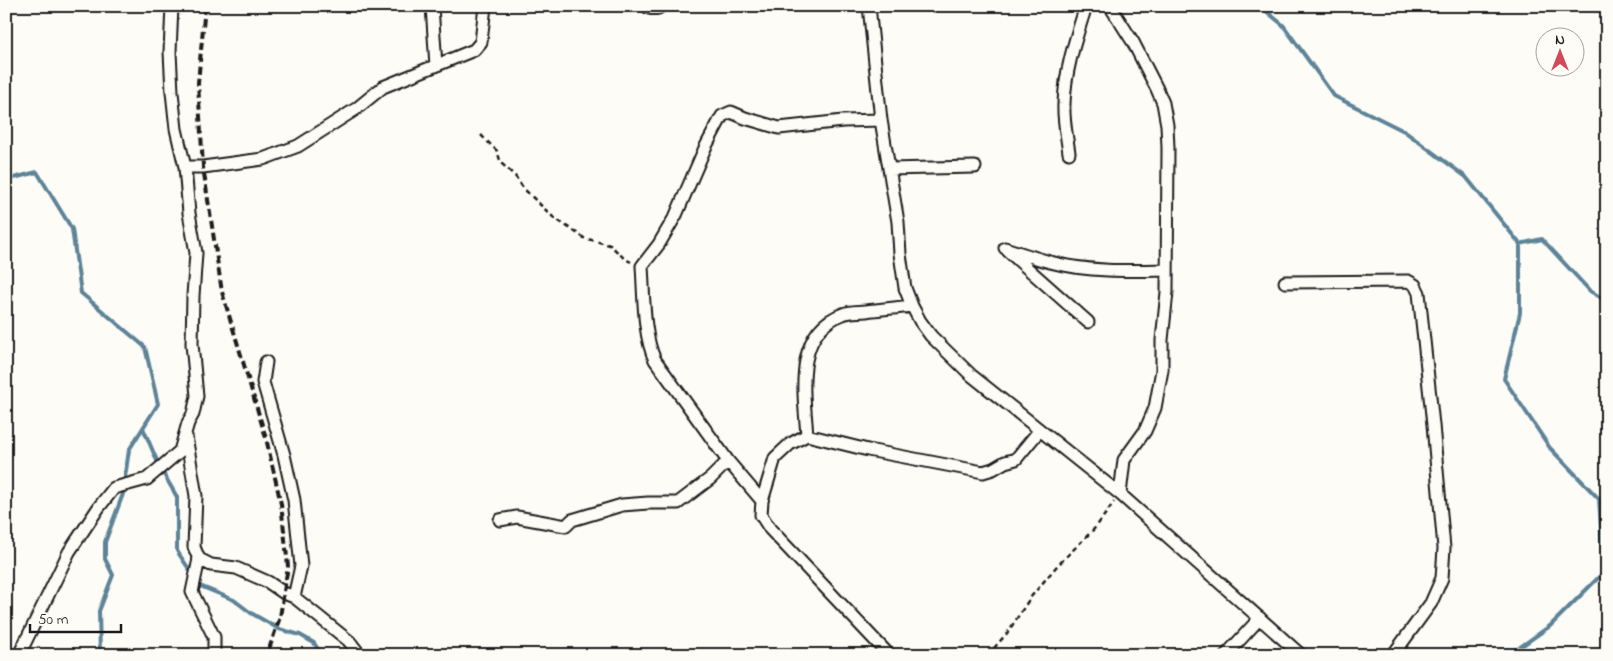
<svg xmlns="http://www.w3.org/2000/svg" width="1613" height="661" font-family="'Indie Flower',sans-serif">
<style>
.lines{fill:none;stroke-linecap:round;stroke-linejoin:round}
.stream{stroke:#5d8397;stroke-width:4}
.minor-casing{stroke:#1c1c1c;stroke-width:15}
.secondary-casing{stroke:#1c1c1c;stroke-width:20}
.path{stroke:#1c1c1c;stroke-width:2.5;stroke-dasharray:5 4;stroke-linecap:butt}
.minor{stroke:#fdfcf7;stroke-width:11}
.secondary{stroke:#fdfcf7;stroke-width:16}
.rail{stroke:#1c1c1c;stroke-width:4;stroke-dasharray:8 4;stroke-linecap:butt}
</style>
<rect width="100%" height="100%" fill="#fdfcf7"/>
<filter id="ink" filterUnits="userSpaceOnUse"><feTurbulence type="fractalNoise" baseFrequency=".02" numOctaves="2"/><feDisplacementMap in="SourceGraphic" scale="10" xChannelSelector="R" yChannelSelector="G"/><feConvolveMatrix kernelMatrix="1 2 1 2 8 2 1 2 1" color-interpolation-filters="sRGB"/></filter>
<g filter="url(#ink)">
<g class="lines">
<path class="stream" d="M1260,6L1283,25L1334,96L1404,131L1466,177L1520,244V313L1504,379L1550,448L1599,499L1604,572L1550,626L1509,655
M6,180L37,172L72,229L81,293L145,347L158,404L129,450L124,484
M1520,244L1542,239L1590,291L1607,301
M143,428L158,463
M162,471L177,497V551L193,575
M197,581L200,586L234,600L251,613L279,629L300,635L314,643L322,655
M100,655L99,611L113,575L105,559V542L123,494"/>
<g class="minor-casing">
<path id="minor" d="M432,6L436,66
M869,6L881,120L898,222L900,254L905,288L912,306L920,321L931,336L971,375L1120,494L1301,655
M1110,6L1133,42L1157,89L1163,103L1167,125L1168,148L1167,292L1162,340V370L1155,408L1145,431L1124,460L1120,494
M1069,153C1067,137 1063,120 1064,104C1065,69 1076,38 1086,6
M185,167H203L263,159L298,146L356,109L383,87L474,50L481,42L485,6
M889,169L975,167
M1005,248C1020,253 1035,258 1050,262C1088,272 1127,271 1166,270
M1008,251L1088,322
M1285,282L1408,281L1415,285L1419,293L1433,425L1444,548L1442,578L1431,603L1393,655
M807,435C804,394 793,332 843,314C850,311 859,312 866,311C881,309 896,308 912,306
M186,436L196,496L194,547L199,559L211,565L236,568L268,582L284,593L294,597L301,566L294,500L284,455L263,382L266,362
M762,501L728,461L655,360C643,335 644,295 642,266L659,244L676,215L705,148L722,116L731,112L745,118L779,128L843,121L881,120
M500,520L517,517L566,526L572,520L622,505L648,503H678L711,478L728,461
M199,559L192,592L214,637V655
M294,597L349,641L360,655
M19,655L69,552L99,507L114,488L147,479L180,451L188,423L193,414L197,396L192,344L193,296L196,253L189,213L185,167L176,129L172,92L170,52L172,6
M889,655L770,529L761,515L762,501L775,458L790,444L807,435L868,450L983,472L993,469L1005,462L1016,459L1039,431
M1226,655L1260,618"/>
</g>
<g class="secondary-casing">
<path id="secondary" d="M650,6H657"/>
</g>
<path class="path" d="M481,135L497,151L501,163L515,176L524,189L553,217L584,238L610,245L625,259L631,262
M988,655L1008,632L1030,598L1056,567L1096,527L1114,502"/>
<use href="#minor" class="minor"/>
<use href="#secondary" class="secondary"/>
<path class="rail" d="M205,6L198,83L203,167L222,292L266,438L281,504L288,566L280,617L267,655"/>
</g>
</g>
<rect width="1613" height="661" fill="none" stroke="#fdfcf7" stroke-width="25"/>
<rect x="12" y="12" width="1588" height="636" fill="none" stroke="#1c1c1c" stroke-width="2" filter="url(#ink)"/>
<g transform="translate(1560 52)"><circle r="24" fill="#fdfcf7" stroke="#a3a29f"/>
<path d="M0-4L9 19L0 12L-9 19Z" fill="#d1495b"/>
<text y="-8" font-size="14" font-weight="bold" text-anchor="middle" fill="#1c1c1c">N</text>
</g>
<path d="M30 624v8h91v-8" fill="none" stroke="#1c1c1c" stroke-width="2.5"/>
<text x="38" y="624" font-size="15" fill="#1c1c1c" stroke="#fdfcf7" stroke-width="4" paint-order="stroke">50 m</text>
</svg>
